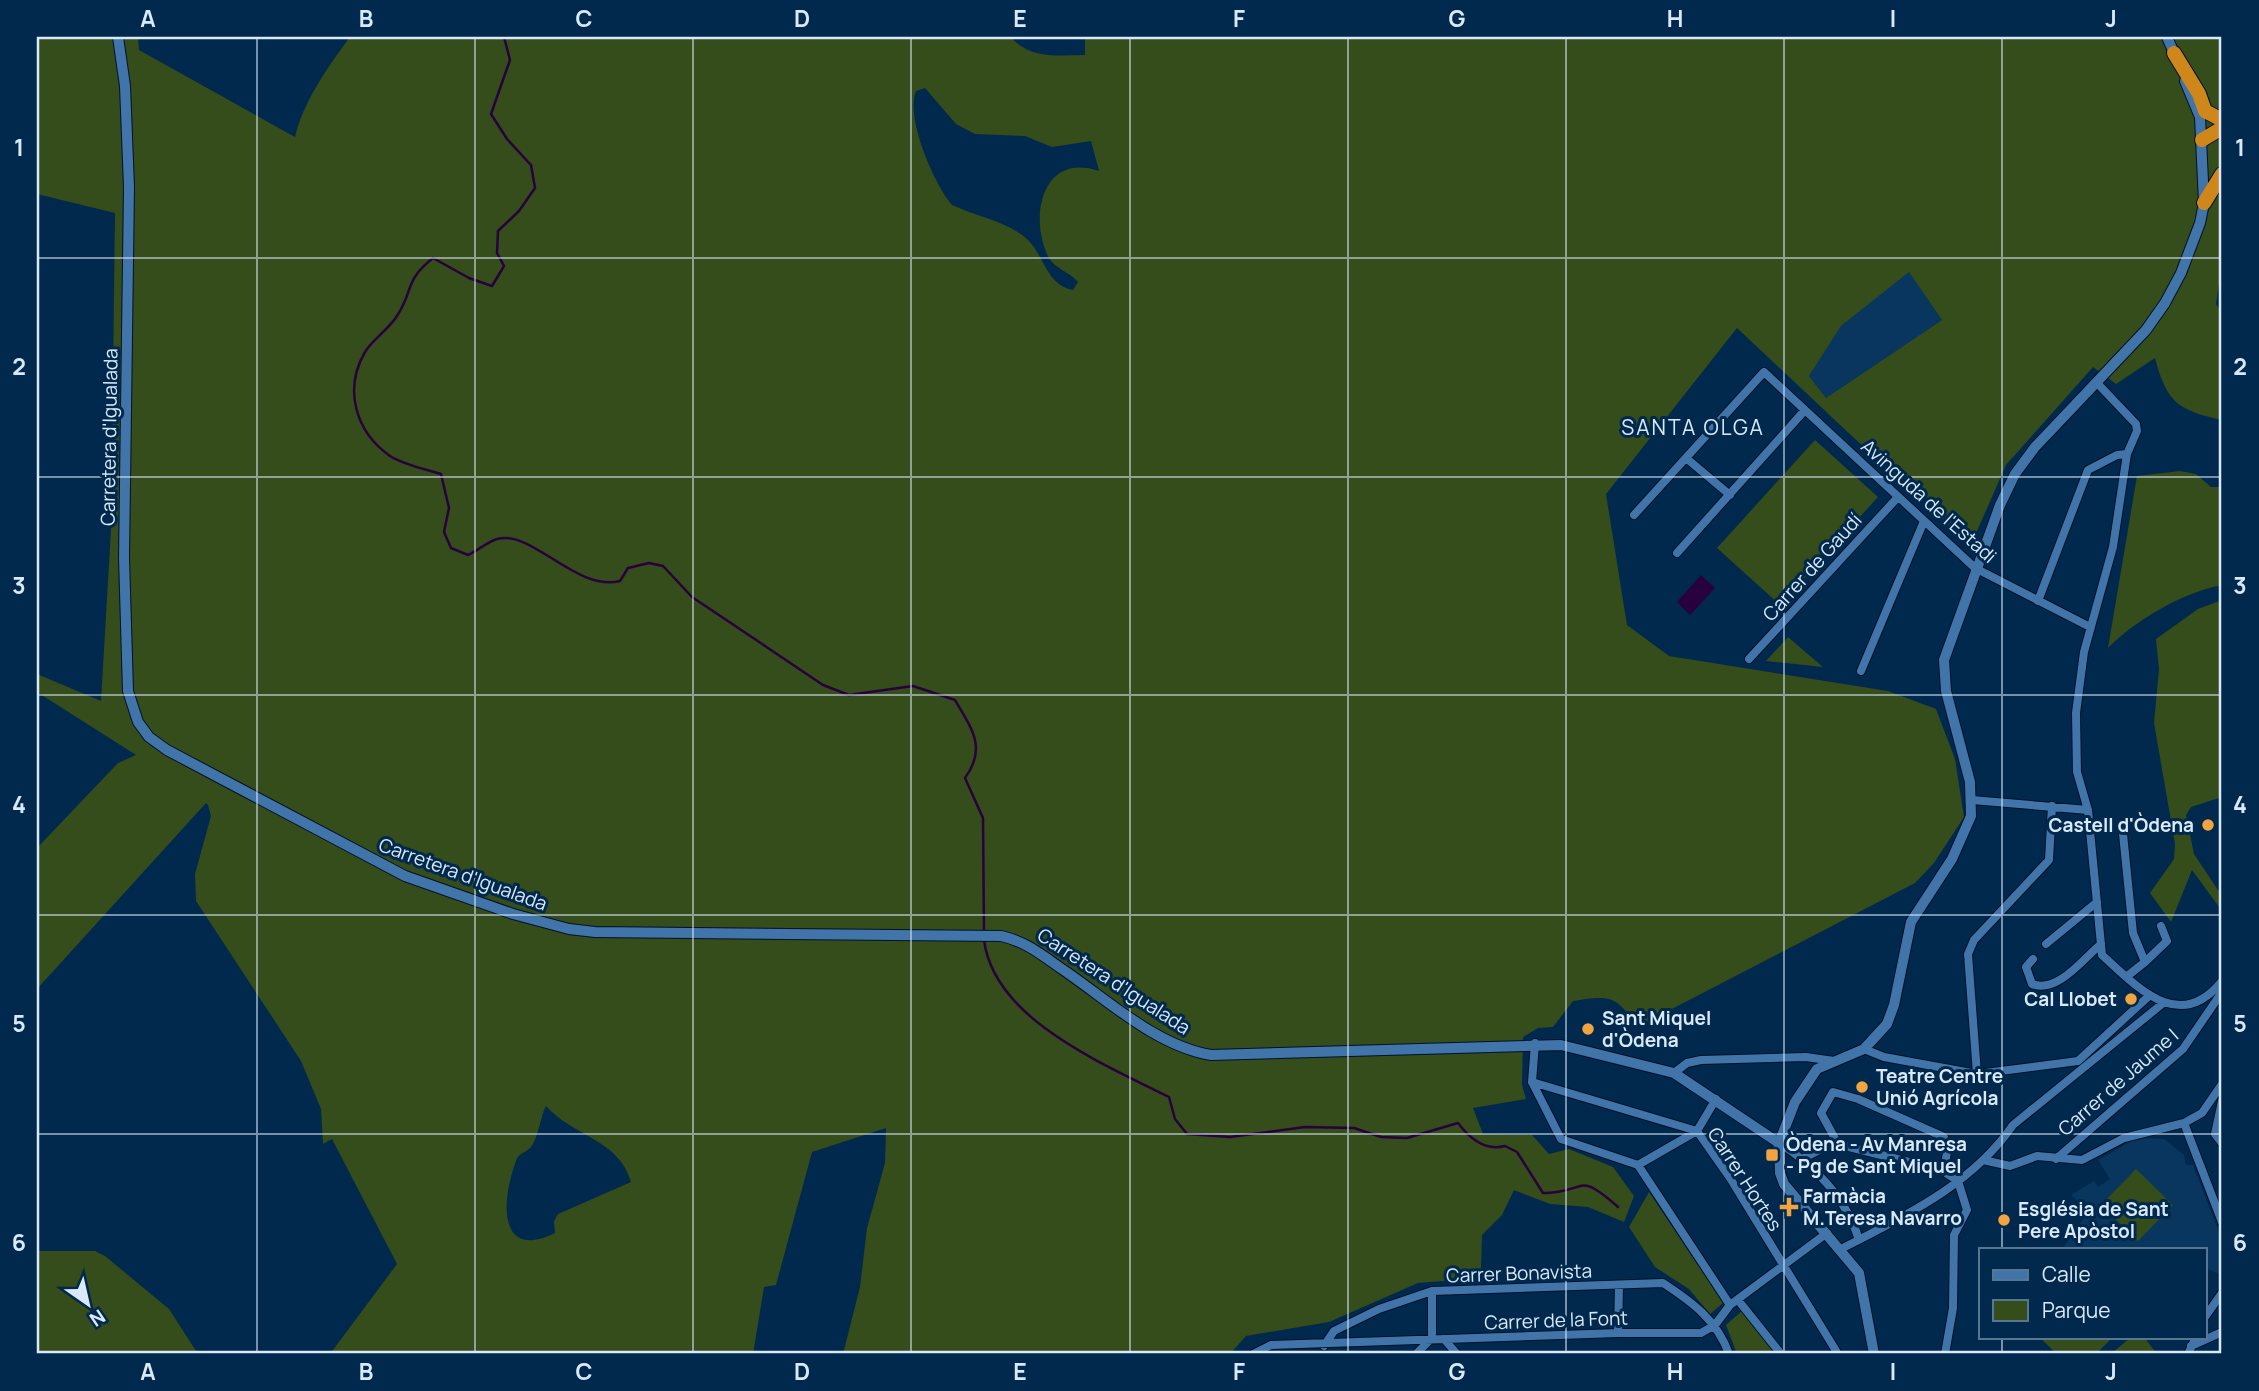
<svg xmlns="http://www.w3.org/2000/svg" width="2259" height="1391" font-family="Manrope,sans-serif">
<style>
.built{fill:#09365e}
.green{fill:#354c1b;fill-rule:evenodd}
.water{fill:#29003e}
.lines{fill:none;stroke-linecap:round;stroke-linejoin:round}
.stream{stroke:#29003e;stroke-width:2.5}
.street-casing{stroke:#00112a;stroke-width:10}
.secondary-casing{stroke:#00112a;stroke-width:12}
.highway-casing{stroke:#00112a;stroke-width:16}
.street{stroke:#4174a8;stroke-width:8}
.secondary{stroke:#4174a8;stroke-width:10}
.highway{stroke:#cf871c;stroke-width:14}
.grid{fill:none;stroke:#d9e9fa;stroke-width:2;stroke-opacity:0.55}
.poi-dot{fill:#f1a540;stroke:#01294d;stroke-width:2.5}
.labels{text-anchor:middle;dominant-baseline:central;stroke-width:6;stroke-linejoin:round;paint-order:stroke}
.street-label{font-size:19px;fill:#d9e9fa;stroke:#01294d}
.poi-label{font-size:19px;font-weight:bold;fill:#d9e9fa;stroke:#01294d;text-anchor:start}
.neighbourhood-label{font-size:21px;letter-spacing:2px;fill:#d9e9fa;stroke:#01294d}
.neatline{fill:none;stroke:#d9e9fa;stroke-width:2.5}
.grid-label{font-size:23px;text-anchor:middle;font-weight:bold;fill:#d9e9fa}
</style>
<rect width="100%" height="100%" fill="#01294d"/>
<path class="built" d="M1909,271L1942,320L1826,398L1809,376L1841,326Z
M2148,1138L2164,1139L2184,1155L2186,1165H2193L2222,1240V1275L2205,1268V1249H2068L2064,1246L2089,1211L2071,1195L2094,1181L2098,1187L2110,1179L2098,1160L2132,1141Z"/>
<path class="green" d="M37,37H138L139,50L295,137C303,102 329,65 350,37H1011C1030,60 1059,55 1085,55V37H2222V264L2216,304L2222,313V420C2178,410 2167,403 2155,358L2116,384L2093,367L2006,465L1970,547L1737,328L1606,494L1627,625L1669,656L1888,691L1936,709L1955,759L1964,817L1934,863L1915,883L1637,1027C1617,995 1609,995 1573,1001L1553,1027L1538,1028L1523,1037L1522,1085L1526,1099L1473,1108L1483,1134L1532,1135L1549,1154L1569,1149L1613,1167L1634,1196L1624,1222L1588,1207L1550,1204L1514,1190L1502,1215L1482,1235L1481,1269L1468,1279L1418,1283L1329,1322L1246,1336L1230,1354H843L860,1287L867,1228L885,1163L886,1128L812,1152L776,1285L764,1287L753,1354H330L397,1264L332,1139L323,1144L321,1109L301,1061L196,901L195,874L211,816L208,805L206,803L37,989V848L118,763L136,755L37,692V674L101,701L111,530L115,213L37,194ZM925,88L956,124L975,134L1025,136L1052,147L1091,141L1099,171C1044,152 1029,213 1047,254C1053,269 1069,271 1078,282L1073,290C1046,285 1045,256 1027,239C1007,221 975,216 952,205C934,184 905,117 916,91ZM1909,272L1942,320L1826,398L1809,376L1841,326ZM546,1106C572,1136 619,1139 631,1182L558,1214L554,1221L555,1233C496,1262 502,1197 516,1161C518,1153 526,1153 531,1147C539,1136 540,1117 546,1106Z
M1815,440L1878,497L1780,605L1717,548Z
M2180,471L2196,474L2211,487H2222V585C2182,593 2137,619 2108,648L2137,476Z
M2222,600V797L2191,807L2186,815L2194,854L2222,896V911L2192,870L2171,922L2150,893L2174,859L2175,844L2154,723L2159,669L2156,639L2198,609Z
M1788,637L1823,667L1766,661Z
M2136,1169L2173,1205L2138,1241L2101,1205Z
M1649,1192L1723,1303L1710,1314L1689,1289L1655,1267L1629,1227Z
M37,1251H95L105,1256L169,1309L198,1354H37Z
M1743,1310L1775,1354H1737L1726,1325Z
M2039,1337H2113L2096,1354H2057Z
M2131,1337H2144L2157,1354H2111Z"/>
<path class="water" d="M1701,575L1715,588L1690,615L1677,602Z"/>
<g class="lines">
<path class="stream" d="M504,37L510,60L491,114L507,139L531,165L535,188L519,211L498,231L497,253L504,266L492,286L469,278L433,258C404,281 414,290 397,316C388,330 373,339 365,352C343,390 356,432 390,456C404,465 425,469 441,474L449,508L444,532L451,548L468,555C477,551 489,541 497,539C532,529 576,592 620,581L628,568L649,563L663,566L692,597L823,685L849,695L913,686L955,700C972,729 987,748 965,778L983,818L984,933
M984,940C994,1020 1106,1065 1169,1097L1175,1119L1187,1134L1230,1137L1305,1127L1354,1128L1381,1137L1407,1138L1458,1123C1470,1139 1486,1151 1505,1146L1517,1152L1543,1193C1588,1193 1575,1169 1618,1207"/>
<g class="street-casing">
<path id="street" d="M2097,383L2136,424L2137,431L2127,454L2113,547L2084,652L2076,713L2077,772L2088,810L2102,955C2138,988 2180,1034 2222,981
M1686,458L1730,495
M1634,515L1764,372L1975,568L2090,627
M1677,553L1805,410
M2038,601L2088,470L2117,455L2127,454
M1749,659L1898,497
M1861,671L1924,521
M1972,800L2088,810
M2122,824L2133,933L2145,962L2126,977
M2046,944L2097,902
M2033,959L2026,967L2032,984C2057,994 2082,960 2101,944
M2145,962L2167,941L2161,926
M1535,1043L1532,1082L1561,1139L1638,1165L1730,1305
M1864,1049L1884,1057L1977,1074L2078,1061L2150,995
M1674,1073L1687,1063L1701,1060L1806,1057L1834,1061
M1977,1074L1968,954L1974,940L2049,860L2052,806
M1532,1082L1697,1131L1730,1178L1838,1354
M2222,1101L2215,1134L2222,1143
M2184,1123L2222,1222
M1779,1143C1814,1165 1847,1199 1859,1240
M1838,1144L1821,1113L1833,1092L1858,1099L1944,1137L1947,1152L1944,1171
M1804,1158L1833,1143L1941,1170L1958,1181
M2056,1159L2183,1049L2222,992
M1983,1160L2010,1166L2037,1156L2082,1160L2124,1138L2184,1123L2202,1113L2222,1084
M1638,1165L1697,1131L1716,1099
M1841,1249C1903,1217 1972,1185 2013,1125L2162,1004
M1738,1300L1781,1354
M2205,1317L2222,1293
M1618,1333L1619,1286
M1444,1339L1457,1354
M1324,1346L1334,1331L1379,1309L1432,1291L1663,1283C1692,1302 1717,1320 1729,1354
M2191,1346L2222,1332
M1253,1354L1271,1345L1618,1333H1701L1715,1325L1730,1305L1827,1233
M1416,1354L1432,1338V1291
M1945,1354L1953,1308L1954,1235L1967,1210L1958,1181
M2188,1354L2196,1337"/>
</g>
<g class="secondary-casing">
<path id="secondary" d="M118,37L125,86L129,187L124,558L128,691L138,722L149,737L167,750L405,876L513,914L569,929L595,932L1001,936C1025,941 1042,955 1062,969C1108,1000 1156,1046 1211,1055L1561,1045L1674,1073L1779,1143
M2167,37L2177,60
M1874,1354L1859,1273L1784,1184L1780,1173L1779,1143L1795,1102L1817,1069L1864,1049L1887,1024L1894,1005L1911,922L1952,859L1971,816L1970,782L1946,691L1944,660L2000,505L2015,474L2035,447L2146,330L2165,303L2181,273L2200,223L2204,203L2200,117L2185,81"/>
</g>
<g class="highway-casing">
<path id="highway" d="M2174,53L2199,94L2205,111L2222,120
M2202,140L2222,128
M2204,203L2222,174"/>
</g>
<use href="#street" class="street"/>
<use href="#secondary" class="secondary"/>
<use href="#highway" class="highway"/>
</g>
<path class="grid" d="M257,37V1354M475,37V1354M693,37V1354M911,37V1354M1130,37V1354M1348,37V1354M1566,37V1354M1784,37V1354M2002,37V1249M37,258H2222M37,477H2222M37,695H2222M37,915H2222M37,1134H2222M2002,1337V1354"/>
<g class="poi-dot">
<circle cx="2208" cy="825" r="7"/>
<circle cx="2131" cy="999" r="7"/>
<circle cx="1588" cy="1029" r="7"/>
<circle cx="1862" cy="1087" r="7"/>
<rect x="1765" y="1148" width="14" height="14" rx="3.5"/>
<path d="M1785.5 1196.5h7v7h7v7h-7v7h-7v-7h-7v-7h7z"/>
<circle cx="2004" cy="1220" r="7"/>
</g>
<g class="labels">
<g class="street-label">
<text transform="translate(109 437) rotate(-89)">Carretera d'Igualada</text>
<text transform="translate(1929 501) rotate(42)">Avinguda de l'Estadi</text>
<text transform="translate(1812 567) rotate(-48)">Carrer de Gaudí</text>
<text transform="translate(463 874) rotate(20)">Carretera d'Igualada</text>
<text transform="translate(1114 981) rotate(33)">Carretera d'Igualada</text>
<text transform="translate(2118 1082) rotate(-41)">Carrer de Jaume I</text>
<text transform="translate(1745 1179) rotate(57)">Carrer Hortes</text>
<text transform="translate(1519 1273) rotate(-2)">Carrer Bonavista</text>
<text transform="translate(1556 1320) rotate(-2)">Carrer de la Font</text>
</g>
<g class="poi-label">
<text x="2194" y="825" text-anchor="end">Castell d'Òdena</text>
<text x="2117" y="999" text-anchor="end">Cal Llobet</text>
<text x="1602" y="1018">Sant Miquel<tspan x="1602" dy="22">d'Òdena</tspan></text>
<text x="1876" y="1076">Teatre Centre<tspan x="1876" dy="22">Unió Agrícola</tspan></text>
<text x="1786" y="1144">Òdena - Av Manresa<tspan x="1786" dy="22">- Pg de Sant Miquel</tspan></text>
<text x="1803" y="1196">Farmàcia<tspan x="1803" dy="22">M.Teresa Navarro</tspan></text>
<text x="2018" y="1209">Església de Sant<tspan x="2018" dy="22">Pere Apòstol</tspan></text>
</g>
<g class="neighbourhood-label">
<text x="1693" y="427">SANTA OLGA</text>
</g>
</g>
<rect width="2259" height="1391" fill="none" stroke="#01294d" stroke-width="77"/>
<rect x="1979" y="1248" width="228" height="91" fill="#01294d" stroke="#577692" stroke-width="2"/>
<rect x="1993" y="1270" width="35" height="10" fill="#4174a8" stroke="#577692" stroke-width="2"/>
<text x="2042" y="1282" font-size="21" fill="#d9e9fa">Calle</text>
<rect x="1993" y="1300" width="35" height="21" fill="#354c1b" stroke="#577692" stroke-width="2"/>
<text x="2042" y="1318" font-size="21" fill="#d9e9fa">Parque</text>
<g transform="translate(88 1304) rotate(146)" stroke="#01294d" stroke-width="5" paint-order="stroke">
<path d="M0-5L12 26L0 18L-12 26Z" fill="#d9e9fa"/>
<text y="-10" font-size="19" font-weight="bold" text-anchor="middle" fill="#d9e9fa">N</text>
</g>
<rect x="38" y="38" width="2182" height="1314" class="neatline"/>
<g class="grid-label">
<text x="148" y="27">A</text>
<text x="366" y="27">B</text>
<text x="584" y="27">C</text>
<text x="802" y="27">D</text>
<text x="1020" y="27">E</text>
<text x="1239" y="27">F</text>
<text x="1457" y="27">G</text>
<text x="1675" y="27">H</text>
<text x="1893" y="27">I</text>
<text x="2111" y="27">J</text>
<text x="19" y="156">1</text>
<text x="2240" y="156">1</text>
<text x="19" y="375">2</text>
<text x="2240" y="375">2</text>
<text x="19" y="594">3</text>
<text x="2240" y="594">3</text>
<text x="19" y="813">4</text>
<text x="2240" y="813">4</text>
<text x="19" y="1032">5</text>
<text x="2240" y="1032">5</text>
<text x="19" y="1251">6</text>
<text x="2240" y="1251">6</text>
<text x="148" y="1380">A</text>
<text x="366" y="1380">B</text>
<text x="584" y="1380">C</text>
<text x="802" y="1380">D</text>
<text x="1020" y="1380">E</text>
<text x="1239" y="1380">F</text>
<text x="1457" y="1380">G</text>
<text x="1675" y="1380">H</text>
<text x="1893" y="1380">I</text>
<text x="2111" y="1380">J</text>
</g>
</svg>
